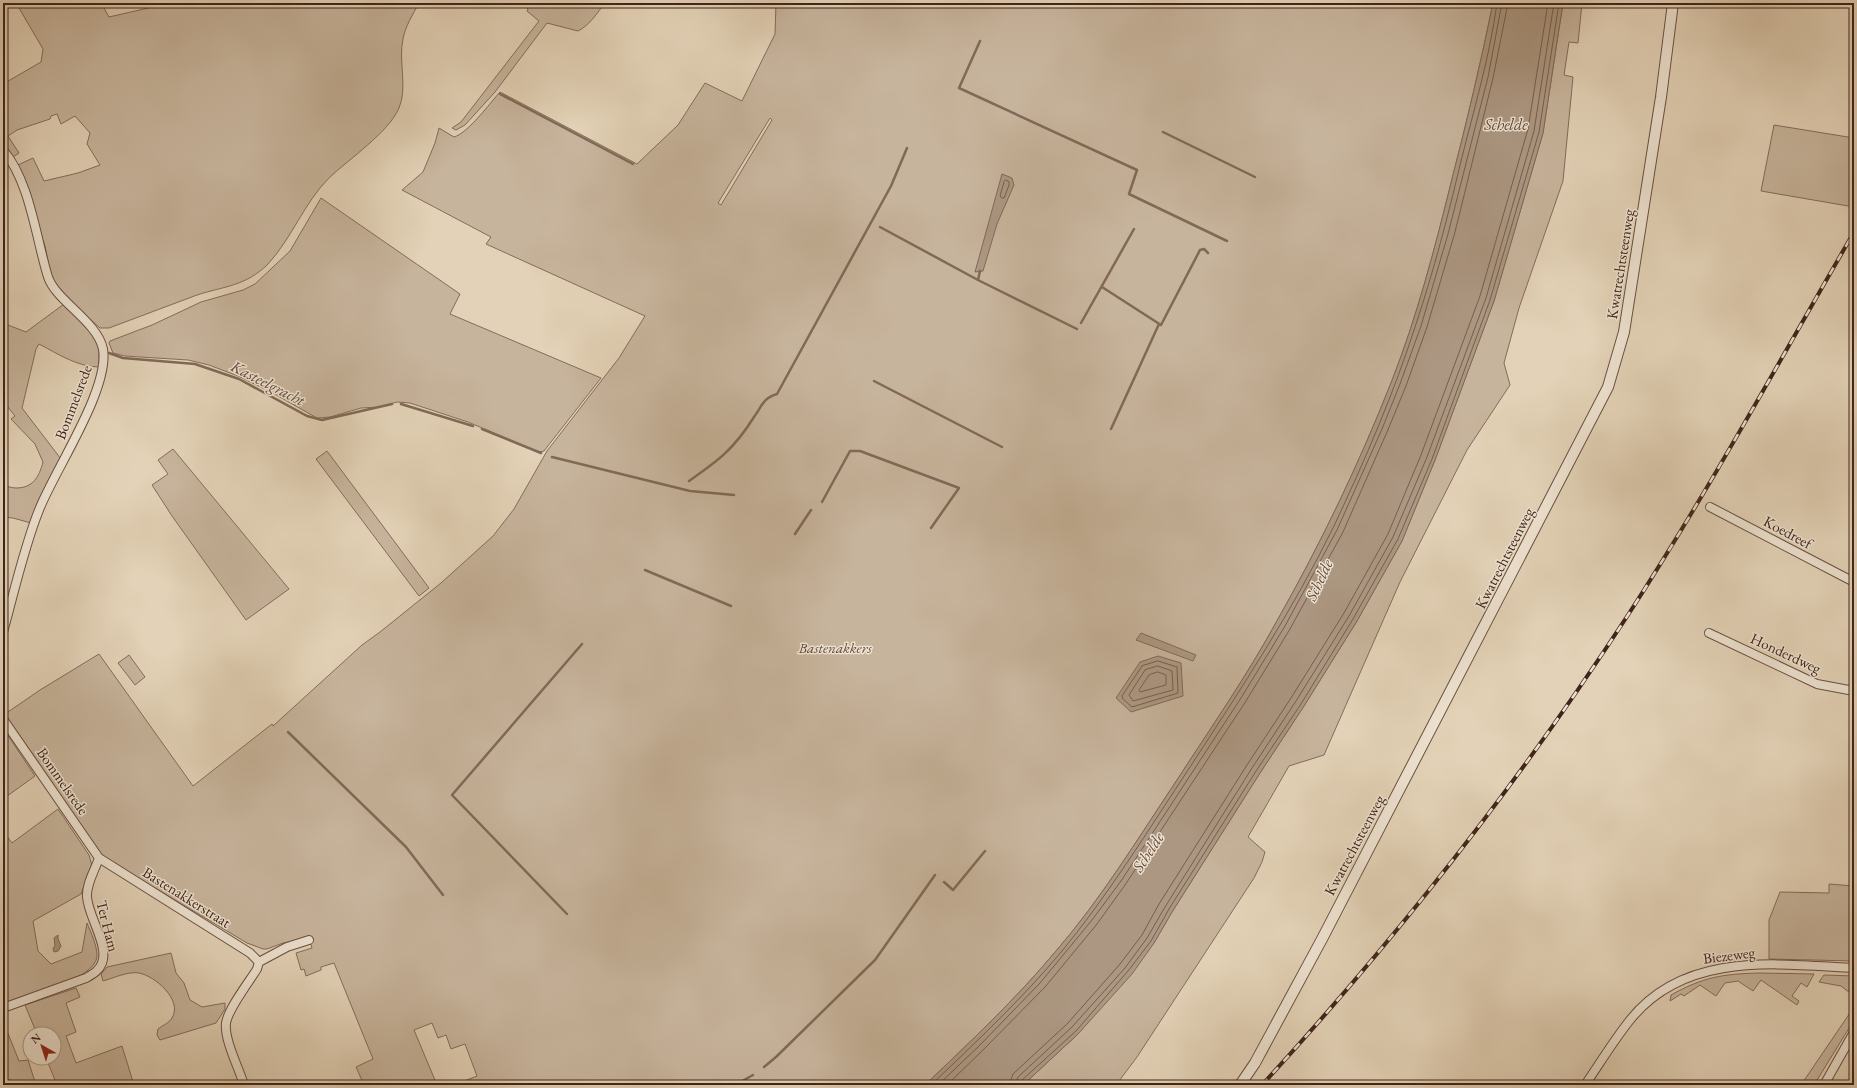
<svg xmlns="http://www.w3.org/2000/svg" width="1857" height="1088" font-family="'EB Garamond',serif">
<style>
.green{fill:#c7b49c;stroke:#846c5b;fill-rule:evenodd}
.water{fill:#ac9782;stroke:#816958}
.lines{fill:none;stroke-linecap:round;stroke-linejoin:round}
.shore{stroke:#765e4e;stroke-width:1}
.stream{stroke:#816958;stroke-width:2.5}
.minor-casing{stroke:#695041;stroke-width:10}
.tertiary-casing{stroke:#695041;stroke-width:12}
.minor{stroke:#ede2d0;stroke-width:8}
.tertiary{stroke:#ede2d0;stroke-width:10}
.rail-casing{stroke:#40241a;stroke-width:4}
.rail{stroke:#ede2d0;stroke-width:2.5;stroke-dasharray:8;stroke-linecap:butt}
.labels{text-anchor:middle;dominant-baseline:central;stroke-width:3;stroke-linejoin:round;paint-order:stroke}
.street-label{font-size:15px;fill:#40241a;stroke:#ede2d0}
.park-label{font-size:15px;font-style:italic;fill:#62483a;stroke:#ede2d0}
.water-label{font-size:16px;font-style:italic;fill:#604639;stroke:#ede2d0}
</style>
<rect width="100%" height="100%" fill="#e3d2b7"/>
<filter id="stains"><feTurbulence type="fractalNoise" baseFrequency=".005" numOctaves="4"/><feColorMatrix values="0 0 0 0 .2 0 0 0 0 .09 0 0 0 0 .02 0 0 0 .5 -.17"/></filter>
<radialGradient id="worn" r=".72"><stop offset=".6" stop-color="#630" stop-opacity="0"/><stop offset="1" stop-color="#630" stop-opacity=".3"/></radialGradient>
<path class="green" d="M16,3H46L48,5L51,3H101L109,17L170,3H342L345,6L350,3H419C413,14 405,27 403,39C398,61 408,87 399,108C389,132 349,159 329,178C304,203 292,238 268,264C246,286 225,286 197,295C168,306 138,317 109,328H100L74,305L54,282L51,275L45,246L18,165L33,158L44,181L78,173L100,165L87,144L90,133L75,116L61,124L57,114L51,116L50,119L17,130L8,136L19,153L13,157L3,146V84L41,62L43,49Z
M528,3H605C597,13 590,25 578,31L547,23L495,92L465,125L456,130L452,128L461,122L539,21L527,11L528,9L525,6Z
M776,3H1493C1481,62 1467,121 1452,179C1435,248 1417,317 1391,383C1359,464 1321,543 1278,619C1247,676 1210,729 1175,783C1137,840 1101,899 1056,951C1016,999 970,1042 925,1085H454L477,1076L465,1044L451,1049L446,1035L438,1038L432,1023L414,1030L437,1085H364L356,1067L373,1059L334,963L321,967V970L306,976L304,969L301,970L296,953L312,948L309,938L283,943L267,949H263L247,943L103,857L5,714L40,690L99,654L193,786L272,724L273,726L362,645L380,632L441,583L493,536L514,509L547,451L619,358L645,316L486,244L491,237L402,190L423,172L435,143L439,128L454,137C468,133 490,103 500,92L637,164L678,125L705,83L742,101L775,34ZM770,118L772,120L721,205L718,203Z
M1563,3H1582L1578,43L1569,42L1564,75L1573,77L1563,181L1519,308L1504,363L1510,385L1467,450L1400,582L1324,755L1289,766L1248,837L1265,852L1262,862L1254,878L1137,1057L1116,1085H1023L1078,1034L1154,943L1172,912L1260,773L1304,706L1357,621L1402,541L1435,460L1494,301L1543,133Z
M1774,125L1854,138V207L1761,191Z
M321,198L460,294L450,314L601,378L544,451L539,452L468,422L410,403L397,402L380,407L361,408L330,417L317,418L271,392L238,376L209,365L188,360L125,356L113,353L109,343L110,341L152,325L201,302L243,290L255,284L290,251Z
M64,304L90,330L99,345V367C78,367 58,354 39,344L36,349L22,408L61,459L31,523L13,518L3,517V486C7,486 12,488 16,488C33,488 39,477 43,462L35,444L11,419L15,416L3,401V323L26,332Z
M173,449L289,589L246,620L172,516L152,485L168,474L158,460Z
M327,451L429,588L419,596L316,459Z
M129,655L145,677L135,685L118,663Z
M3,728L35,776L3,799Z
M58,809L89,855L92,866L81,894L33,921L38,951L51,964L82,952L87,923C91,933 97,945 97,956C96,980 23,998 3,1004V831L12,843Z
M1829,884L1854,886V961L1769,959V920L1780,892L1829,893Z
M171,953L176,973L184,983L190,1000L202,1007L225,1003V1009L216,1023L160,1040L157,1035L158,1029C162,1026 170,1022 172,1018C183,1000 155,976 139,973C128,971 114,978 103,981L101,974L107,967Z
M1759,973L1814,974L1807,987L1801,983L1792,996L1799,1001L1797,1005L1761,980L1753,991L1738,981L1725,983L1716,996L1700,985L1684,996L1681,994L1670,1001L1671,995C1703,977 1723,974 1759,973Z
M1824,975L1854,976V996L1841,986L1819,982Z
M76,988L80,997L66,1003L76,1032L66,1036L76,1063L122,1046L134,1085H57L46,1058H54V1034H37L25,1005Z
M1854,1007V1020L1814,1085H1801Z
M3,1021L19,1061L28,1060L36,1085H12L11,1080H3Z"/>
<path class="water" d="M1493,3H1563L1543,133L1494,301L1435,460L1402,541L1357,621L1304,706L1260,773L1172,912L1154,943L1132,974L1078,1034L1023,1085H925C970,1042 1016,999 1056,951C1101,899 1137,840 1175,783C1210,729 1247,676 1278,619C1321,543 1359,464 1391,383C1417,317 1435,248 1452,179C1467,121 1481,62 1493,3Z
M1002,174L1012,178L1014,185L997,224L983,271L975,272Z
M1141,633L1196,655L1193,661L1136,640Z
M1158,656L1181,663L1183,696L1131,712L1116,698L1140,662Z
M58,935V939L61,946L58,951L54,952L53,949L55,945L54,938Z"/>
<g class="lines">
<path class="shore" d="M1006,180L1009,182V185L1004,198H1002L1000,196L1004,182Z
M1158,661L1177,667L1178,693L1132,707L1123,699L1122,696L1142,666Z
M1158,666L1172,671L1173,690L1133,701L1129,695L1145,670Z
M1158,672L1166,675V685L1140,692L1139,690L1149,675Z
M931,1085C976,1042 1022,999 1062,951C1109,894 1149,829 1190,767C1241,689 1293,610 1334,526C1365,460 1394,393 1416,324C1434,270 1448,216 1461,161C1474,109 1490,56 1497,3
M938,1085L980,1045L1040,983L1092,920L1121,881L1241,698L1285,626L1337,530L1382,429L1400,384L1421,326L1448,234L1488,77L1502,3
M947,1085L984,1049L1045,987L1097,924L1125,885L1246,701L1290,629L1343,532L1387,432L1406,386L1427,327L1455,232L1493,78L1508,3
M1009,1085L1013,1074L1068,1023L1120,964L1142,935L1159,904L1247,765L1291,698L1344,613L1388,534L1421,455L1480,296L1528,129L1548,3
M1015,1085L1018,1077L1072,1027L1125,968L1147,938L1165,907L1252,768L1296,701L1349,616L1393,537L1427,457L1486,298L1534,131L1554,3
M1020,1085L1022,1080L1076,1031L1128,971L1151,941L1169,909L1256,771L1301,704L1353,619L1398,539L1432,459L1490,300L1539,132L1559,3"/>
<path class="stream" d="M980,41L959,88L1137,170L1129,194L1227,241
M500,94L633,164
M1163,132L1255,177
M880,227L978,280L1077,329
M978,280L980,271
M1102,287L1161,325L1200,250L1204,249L1208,253
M1081,323L1134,229
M109,353L123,358L195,364L239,379L307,416L322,420L392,404
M874,381L1002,447
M401,404L473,426
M482,429L541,453
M1111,429L1159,324
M552,457L690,491L734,495
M689,481C719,460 734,449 754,417C762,406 763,398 777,394L891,186L907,148
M822,502L850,451H860L959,488L931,528
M795,534L811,510
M645,570L731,606
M288,732L406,847L443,895
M944,882L953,890L985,851
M567,914L452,795L582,644
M764,1067L776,1057L875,960L935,875
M735,1085L753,1075"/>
<g class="minor-casing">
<path id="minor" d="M3,150C30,181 36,239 48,277C56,301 97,321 103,349C110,389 54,471 39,510C24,547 14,593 3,632
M1710,507L1854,582
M1709,633L1817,684L1854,691
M3,719L99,858L250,953L259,962L257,969C249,982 228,1009 226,1023C224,1040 239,1068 244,1085
M259,962L287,947L309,940
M3,1008L86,978C93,974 99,971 102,963C109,945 88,916 87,897C86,884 95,870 99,858
M1585,1085C1600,1063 1614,1040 1630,1020C1685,951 1776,964 1854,968
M1824,1085L1854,1032"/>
</g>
<g class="tertiary-casing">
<path id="tertiary" d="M1240,1085L1255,1063L1322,939L1608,387L1624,332L1661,97L1673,3"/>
</g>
<use href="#minor" class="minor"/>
<use href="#tertiary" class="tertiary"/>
<g class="rail-casing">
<path id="rail" d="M1262,1085C1396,939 1520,781 1628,615C1709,490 1780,360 1854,232"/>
</g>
<use href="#rail" class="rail"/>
</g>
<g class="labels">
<g class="street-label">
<text transform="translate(1620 264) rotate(-81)">Kwatrechtsteenweg</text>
<text transform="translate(73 402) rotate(-69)">Bommelsrede</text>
<text transform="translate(1788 532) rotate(28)">Koedreef</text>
<text transform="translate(1504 558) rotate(-63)">Kwatrechtsteenweg</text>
<text transform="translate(1786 653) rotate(25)">Honderdweg</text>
<text transform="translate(63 781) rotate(55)">Bommelsrede</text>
<text transform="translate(1354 845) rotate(-62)">Kwatrechtsteenweg</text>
<text transform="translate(187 897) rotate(32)">Bastenakkerstraat</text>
<text transform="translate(108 926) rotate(76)">Ter Ham</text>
<text transform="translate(1729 955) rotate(-7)">Biezeweg</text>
</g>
<g class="park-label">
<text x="835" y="647">Bastenakkers</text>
</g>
<g class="water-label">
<text x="1506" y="124">Schelde</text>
<text transform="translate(268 383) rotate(27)">Kasteelgracht</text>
<text transform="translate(1319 580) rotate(-65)">Schelde</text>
<text transform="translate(1148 852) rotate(-57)">Schelde</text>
</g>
</g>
<rect width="1857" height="1088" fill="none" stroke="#e3d2b7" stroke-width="16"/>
<rect x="4" y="4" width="1849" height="1080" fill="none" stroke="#40241a" stroke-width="2"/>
<rect x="8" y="8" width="1841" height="1072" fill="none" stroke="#40241a"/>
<g transform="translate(42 1046) rotate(321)"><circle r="19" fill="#ede2d0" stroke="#a89687"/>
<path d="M0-3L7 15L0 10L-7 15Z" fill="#8f2418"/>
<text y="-6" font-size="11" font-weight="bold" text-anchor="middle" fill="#40241a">N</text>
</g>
<rect width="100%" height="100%" filter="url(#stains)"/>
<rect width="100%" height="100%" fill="url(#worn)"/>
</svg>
